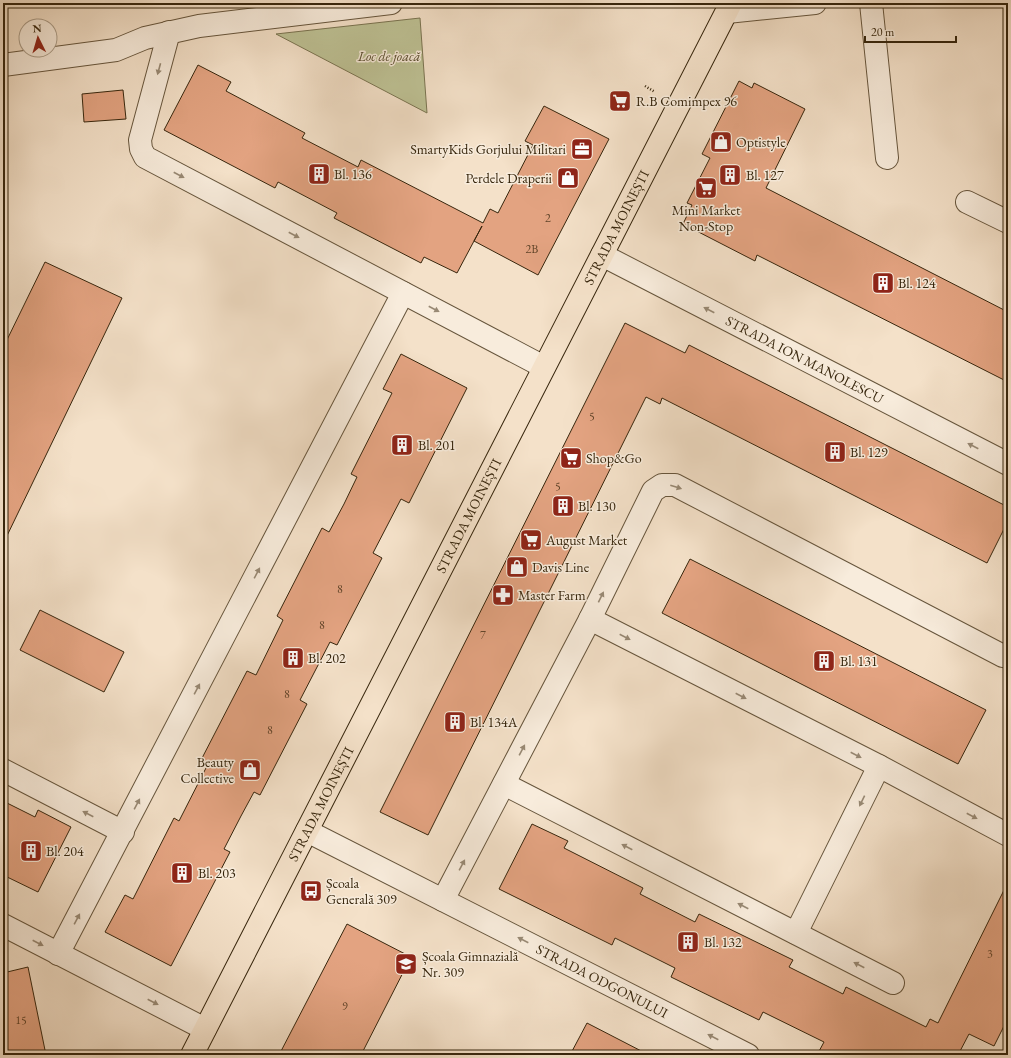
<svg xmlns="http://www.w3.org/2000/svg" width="1011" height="1058" font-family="'EB Garamond',serif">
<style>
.green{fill:#bec295;stroke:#7a7451}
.building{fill:#e3a381;stroke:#37260d}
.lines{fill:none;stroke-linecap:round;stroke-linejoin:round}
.minor-casing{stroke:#66553c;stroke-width:24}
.major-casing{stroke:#37260d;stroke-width:24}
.path{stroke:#37260d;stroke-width:2.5;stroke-dasharray:1 2;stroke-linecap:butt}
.minor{stroke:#f8ecdc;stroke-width:22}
.major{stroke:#f4e1c9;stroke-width:22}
.oneway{fill:#988974}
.labels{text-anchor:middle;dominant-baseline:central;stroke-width:3;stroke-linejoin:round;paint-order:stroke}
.number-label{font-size:12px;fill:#62452a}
.park-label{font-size:14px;font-style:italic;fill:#594d2f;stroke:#f8ecdc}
.poi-label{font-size:14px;fill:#37260d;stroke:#f8ecdc;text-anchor:start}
.street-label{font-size:14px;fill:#37260d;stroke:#f8ecdc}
</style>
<rect width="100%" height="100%" fill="#f4e1c9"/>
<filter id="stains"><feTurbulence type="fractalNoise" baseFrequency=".005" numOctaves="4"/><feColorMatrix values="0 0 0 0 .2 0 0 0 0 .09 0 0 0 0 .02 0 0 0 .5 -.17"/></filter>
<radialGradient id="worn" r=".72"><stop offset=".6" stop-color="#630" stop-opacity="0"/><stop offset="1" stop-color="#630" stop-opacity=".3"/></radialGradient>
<path class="green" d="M420,18L427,113L276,34Z"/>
<path class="building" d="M198,65L231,82L226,91L305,133L302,138L358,167L361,160L483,223L490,209L498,213L533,145L525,141L544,106L609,139L538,275L474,241L482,226L457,273L424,257L421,263L334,218L337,213L278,182L275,188L164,130Z
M739,81L752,88L754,83L805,109L766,188L1008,312V382L757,255L755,261L683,224L692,205L687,203L710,158L702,154Z
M123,90L126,119L84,122L82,94Z
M45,262L122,298L3,544V348Z
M625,323L685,353L689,345L1008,507V521L987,563L662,398L660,404L646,397L428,835L380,812Z
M401,354L467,388L409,503L401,499L373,553L382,558L337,645L330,642L300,700L307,704L260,795L254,792L241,816L224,849L230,852L171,966L105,932L125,895L133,899L174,818L179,821L207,766L200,762L247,671L256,675L283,620L277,616L322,528L329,532L344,504L357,477L351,474L392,393L383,389Z
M690,559L986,710L958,764L662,613Z
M40,610L124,652L104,692L20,650Z
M3,801L35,817L38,810L71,827L38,892L3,875Z
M532,824L568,841L564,848L643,888L640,894L695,922L699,914L793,960L789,967L843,994L846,987L926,1027L930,1019L938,1023L1008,882V1018L994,1046L969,1034L958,1055H817L824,1042L763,1012L759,1020L671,977L675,968L615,938L612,945L499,889Z
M347,924L411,957L361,1055H279Z
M28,967L46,1055H3V973Z
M587,1023L649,1055H570Z"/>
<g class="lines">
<g class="minor-casing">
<g id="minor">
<path d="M871,3L887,158"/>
<path d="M727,12L815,3"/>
<path d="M169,32L140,140L141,149L145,157L544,367"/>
<path d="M3,65L116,50L145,38L199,26L391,3"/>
<path d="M967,202L1008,222"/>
<path id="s1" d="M602,255L1008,464"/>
<path d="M590,619L879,766L1008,835"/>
<path d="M3,770L123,832"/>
<path d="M504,784L893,983"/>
<path id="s2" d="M307,831L748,1055"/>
<path d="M443,900L590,619L653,491L662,485H675L1003,656L1008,657"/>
<path d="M3,925L205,1029"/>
<path d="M796,933L879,766"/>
<path d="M58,954L403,293"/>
</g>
</g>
<g class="major-casing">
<g id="major">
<path id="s3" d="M192,1055L731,3"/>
</g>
</g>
<path class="path" d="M645,86L655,92"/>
<use href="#minor" class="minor"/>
<use href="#major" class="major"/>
</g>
<defs><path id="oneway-solid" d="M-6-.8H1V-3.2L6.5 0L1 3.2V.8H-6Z"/></defs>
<g class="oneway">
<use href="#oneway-solid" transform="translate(159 69) rotate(105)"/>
<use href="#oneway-solid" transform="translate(179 175) rotate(28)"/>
<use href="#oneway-solid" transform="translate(294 235) rotate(28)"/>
<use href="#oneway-solid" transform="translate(434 309) rotate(28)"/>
<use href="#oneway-solid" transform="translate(709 310) rotate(-153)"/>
<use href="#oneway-solid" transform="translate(973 446) rotate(-153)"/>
<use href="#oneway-solid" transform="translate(676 487) rotate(18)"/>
<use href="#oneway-solid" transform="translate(257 573) rotate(-62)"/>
<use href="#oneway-solid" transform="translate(601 597) rotate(-64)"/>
<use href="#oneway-solid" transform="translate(625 637) rotate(27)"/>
<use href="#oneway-solid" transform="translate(197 689) rotate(-62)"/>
<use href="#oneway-solid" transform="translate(741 696) rotate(27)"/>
<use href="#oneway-solid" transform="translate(522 750) rotate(-62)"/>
<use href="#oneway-solid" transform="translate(856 755) rotate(27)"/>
<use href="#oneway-solid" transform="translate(862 801) rotate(116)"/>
<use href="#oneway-solid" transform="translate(137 804) rotate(-62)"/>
<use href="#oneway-solid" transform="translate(88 814) rotate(-153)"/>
<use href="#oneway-solid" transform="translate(972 816) rotate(28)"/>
<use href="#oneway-solid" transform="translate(627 847) rotate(-153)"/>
<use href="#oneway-solid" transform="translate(462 865) rotate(-62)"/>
<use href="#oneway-solid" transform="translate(743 906) rotate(-153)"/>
<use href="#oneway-solid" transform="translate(77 919) rotate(-62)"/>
<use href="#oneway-solid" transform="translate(523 940) rotate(-153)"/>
<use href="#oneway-solid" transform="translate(38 943) rotate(27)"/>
<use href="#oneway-solid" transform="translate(859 965) rotate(-153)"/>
<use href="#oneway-solid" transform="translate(153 1002) rotate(27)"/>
<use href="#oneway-solid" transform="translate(713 1037) rotate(-153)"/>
</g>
<defs>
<g id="supermarket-square" transform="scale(1.15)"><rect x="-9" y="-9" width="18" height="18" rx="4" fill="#8f2418" stroke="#f8ecdc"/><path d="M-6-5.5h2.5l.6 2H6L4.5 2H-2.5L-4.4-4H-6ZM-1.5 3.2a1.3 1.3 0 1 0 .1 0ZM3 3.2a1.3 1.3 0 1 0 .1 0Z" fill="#fff"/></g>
<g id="shop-square" transform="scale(1.15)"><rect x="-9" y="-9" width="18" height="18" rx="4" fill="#8f2418" stroke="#f8ecdc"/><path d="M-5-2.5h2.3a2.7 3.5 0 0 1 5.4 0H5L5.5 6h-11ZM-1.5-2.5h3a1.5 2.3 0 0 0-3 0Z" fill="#fff"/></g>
<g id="office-square" transform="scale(1.15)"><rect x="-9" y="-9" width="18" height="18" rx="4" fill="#8f2418" stroke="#f8ecdc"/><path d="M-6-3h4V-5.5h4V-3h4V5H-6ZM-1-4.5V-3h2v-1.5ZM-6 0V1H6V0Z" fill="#fff"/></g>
<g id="building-square" transform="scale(1.15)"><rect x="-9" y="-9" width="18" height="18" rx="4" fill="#8f2418" stroke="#f8ecdc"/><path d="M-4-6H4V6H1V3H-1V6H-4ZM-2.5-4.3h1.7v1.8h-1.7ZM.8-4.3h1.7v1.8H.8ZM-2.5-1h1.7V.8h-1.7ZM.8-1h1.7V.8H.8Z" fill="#fff"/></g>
<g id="pharmacy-square" transform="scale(1.15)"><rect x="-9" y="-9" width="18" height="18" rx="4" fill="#8f2418" stroke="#f8ecdc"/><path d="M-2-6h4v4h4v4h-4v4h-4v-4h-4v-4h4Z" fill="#fff"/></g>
<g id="bus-square" transform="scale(1.15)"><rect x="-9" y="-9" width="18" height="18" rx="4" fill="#8f2418" stroke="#f8ecdc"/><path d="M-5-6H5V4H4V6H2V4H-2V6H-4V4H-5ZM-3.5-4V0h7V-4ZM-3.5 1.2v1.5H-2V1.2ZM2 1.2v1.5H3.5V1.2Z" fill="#fff"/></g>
<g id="school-square" transform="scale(1.15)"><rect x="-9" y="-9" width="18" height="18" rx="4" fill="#8f2418" stroke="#f8ecdc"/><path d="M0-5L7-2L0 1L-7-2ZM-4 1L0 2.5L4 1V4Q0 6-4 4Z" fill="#fff"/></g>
</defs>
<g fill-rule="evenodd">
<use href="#supermarket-square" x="620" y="101"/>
<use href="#shop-square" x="721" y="142"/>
<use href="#office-square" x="582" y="149"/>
<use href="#building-square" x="319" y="174"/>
<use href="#building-square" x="730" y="175"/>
<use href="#shop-square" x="568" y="178"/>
<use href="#supermarket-square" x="706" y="188"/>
<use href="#building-square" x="883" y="283"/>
<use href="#building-square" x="402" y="445"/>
<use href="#building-square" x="835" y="452"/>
<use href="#supermarket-square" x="571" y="458"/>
<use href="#building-square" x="563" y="506"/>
<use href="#supermarket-square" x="531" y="540"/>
<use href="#shop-square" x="517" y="567"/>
<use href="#pharmacy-square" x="503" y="595"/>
<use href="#building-square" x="293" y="658"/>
<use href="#building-square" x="824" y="661"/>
<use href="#building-square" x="455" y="722"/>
<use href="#shop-square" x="250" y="770"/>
<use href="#building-square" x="31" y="851"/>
<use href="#building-square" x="182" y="873"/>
<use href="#bus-square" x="311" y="891"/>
<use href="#building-square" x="688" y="942"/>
<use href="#school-square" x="406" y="964"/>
</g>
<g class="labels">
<g class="number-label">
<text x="548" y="218">2</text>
<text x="532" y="249">2B</text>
<text x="592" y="416">5</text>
<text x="558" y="486">5</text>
<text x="340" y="589">8</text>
<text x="322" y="625">8</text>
<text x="483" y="635">7</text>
<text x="287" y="694">8</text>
<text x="270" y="730">8</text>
<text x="990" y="954">3</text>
<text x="345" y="1006">9</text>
<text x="21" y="1020">15</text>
</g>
<g class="park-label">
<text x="389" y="56">Loc de joacă</text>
</g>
<g class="poi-label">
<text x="636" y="101">R.B Comimpex 96</text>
<text x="736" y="142">Optistyle</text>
<text x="566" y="149" text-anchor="end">SmartyKids Gorjului Militari</text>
<text x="334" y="174">Bl. 136</text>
<text x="746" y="175">Bl. 127</text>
<text x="552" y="178" text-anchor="end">Perdele Draperii</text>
<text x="706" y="210" text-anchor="middle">Mini Market<tspan x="706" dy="16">Non-Stop</tspan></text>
<text x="898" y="283">Bl. 124</text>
<text x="418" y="445">Bl. 201</text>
<text x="850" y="452">Bl. 129</text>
<text x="586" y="458">Shop&amp;Go</text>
<text x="578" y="506">Bl. 130</text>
<text x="546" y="540">August Market</text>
<text x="532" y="567">Davis Line</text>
<text x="518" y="595">Master Farm</text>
<text x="308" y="658">Bl. 202</text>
<text x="840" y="661">Bl. 131</text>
<text x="470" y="722">Bl. 134A</text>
<text x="234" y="762" text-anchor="end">Beauty<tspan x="234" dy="16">Collective</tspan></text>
<text x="46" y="851">Bl. 204</text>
<text x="198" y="873">Bl. 203</text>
<text x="326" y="883">Școala<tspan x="326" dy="16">Generală 309</tspan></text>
<text x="704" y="942">Bl. 132</text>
<text x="422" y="956">Școala Gimnazială<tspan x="422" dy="16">Nr. 309</tspan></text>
</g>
<g class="street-label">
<text stroke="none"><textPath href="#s3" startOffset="930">STRADA MOINEȘTI</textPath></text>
<text stroke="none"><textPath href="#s1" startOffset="228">STRADA ION MANOLESCU</textPath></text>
<text stroke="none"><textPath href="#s3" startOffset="606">STRADA MOINEȘTI</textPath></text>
<text stroke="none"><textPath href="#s3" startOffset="282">STRADA MOINEȘTI</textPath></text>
<text stroke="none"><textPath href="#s2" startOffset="331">STRADA ODGONULUI</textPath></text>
</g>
</g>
<rect width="1011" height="1058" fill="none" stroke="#f4e1c9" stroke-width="16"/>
<rect x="4" y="4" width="1003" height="1050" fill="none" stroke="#37260d" stroke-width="2"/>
<rect x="8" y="8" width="995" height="1042" fill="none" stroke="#37260d"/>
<g transform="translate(38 38) rotate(355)"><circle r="19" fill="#f8ecdc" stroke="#ab9d89"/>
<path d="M0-3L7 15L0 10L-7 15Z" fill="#8f2418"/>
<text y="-6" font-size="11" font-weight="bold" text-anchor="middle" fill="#37260d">N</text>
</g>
<path d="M865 36v6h91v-6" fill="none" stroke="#37260d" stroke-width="2"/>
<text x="871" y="36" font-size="12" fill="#37260d" stroke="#f8ecdc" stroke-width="3" paint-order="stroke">20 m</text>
<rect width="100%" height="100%" filter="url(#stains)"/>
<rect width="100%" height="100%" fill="url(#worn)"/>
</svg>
